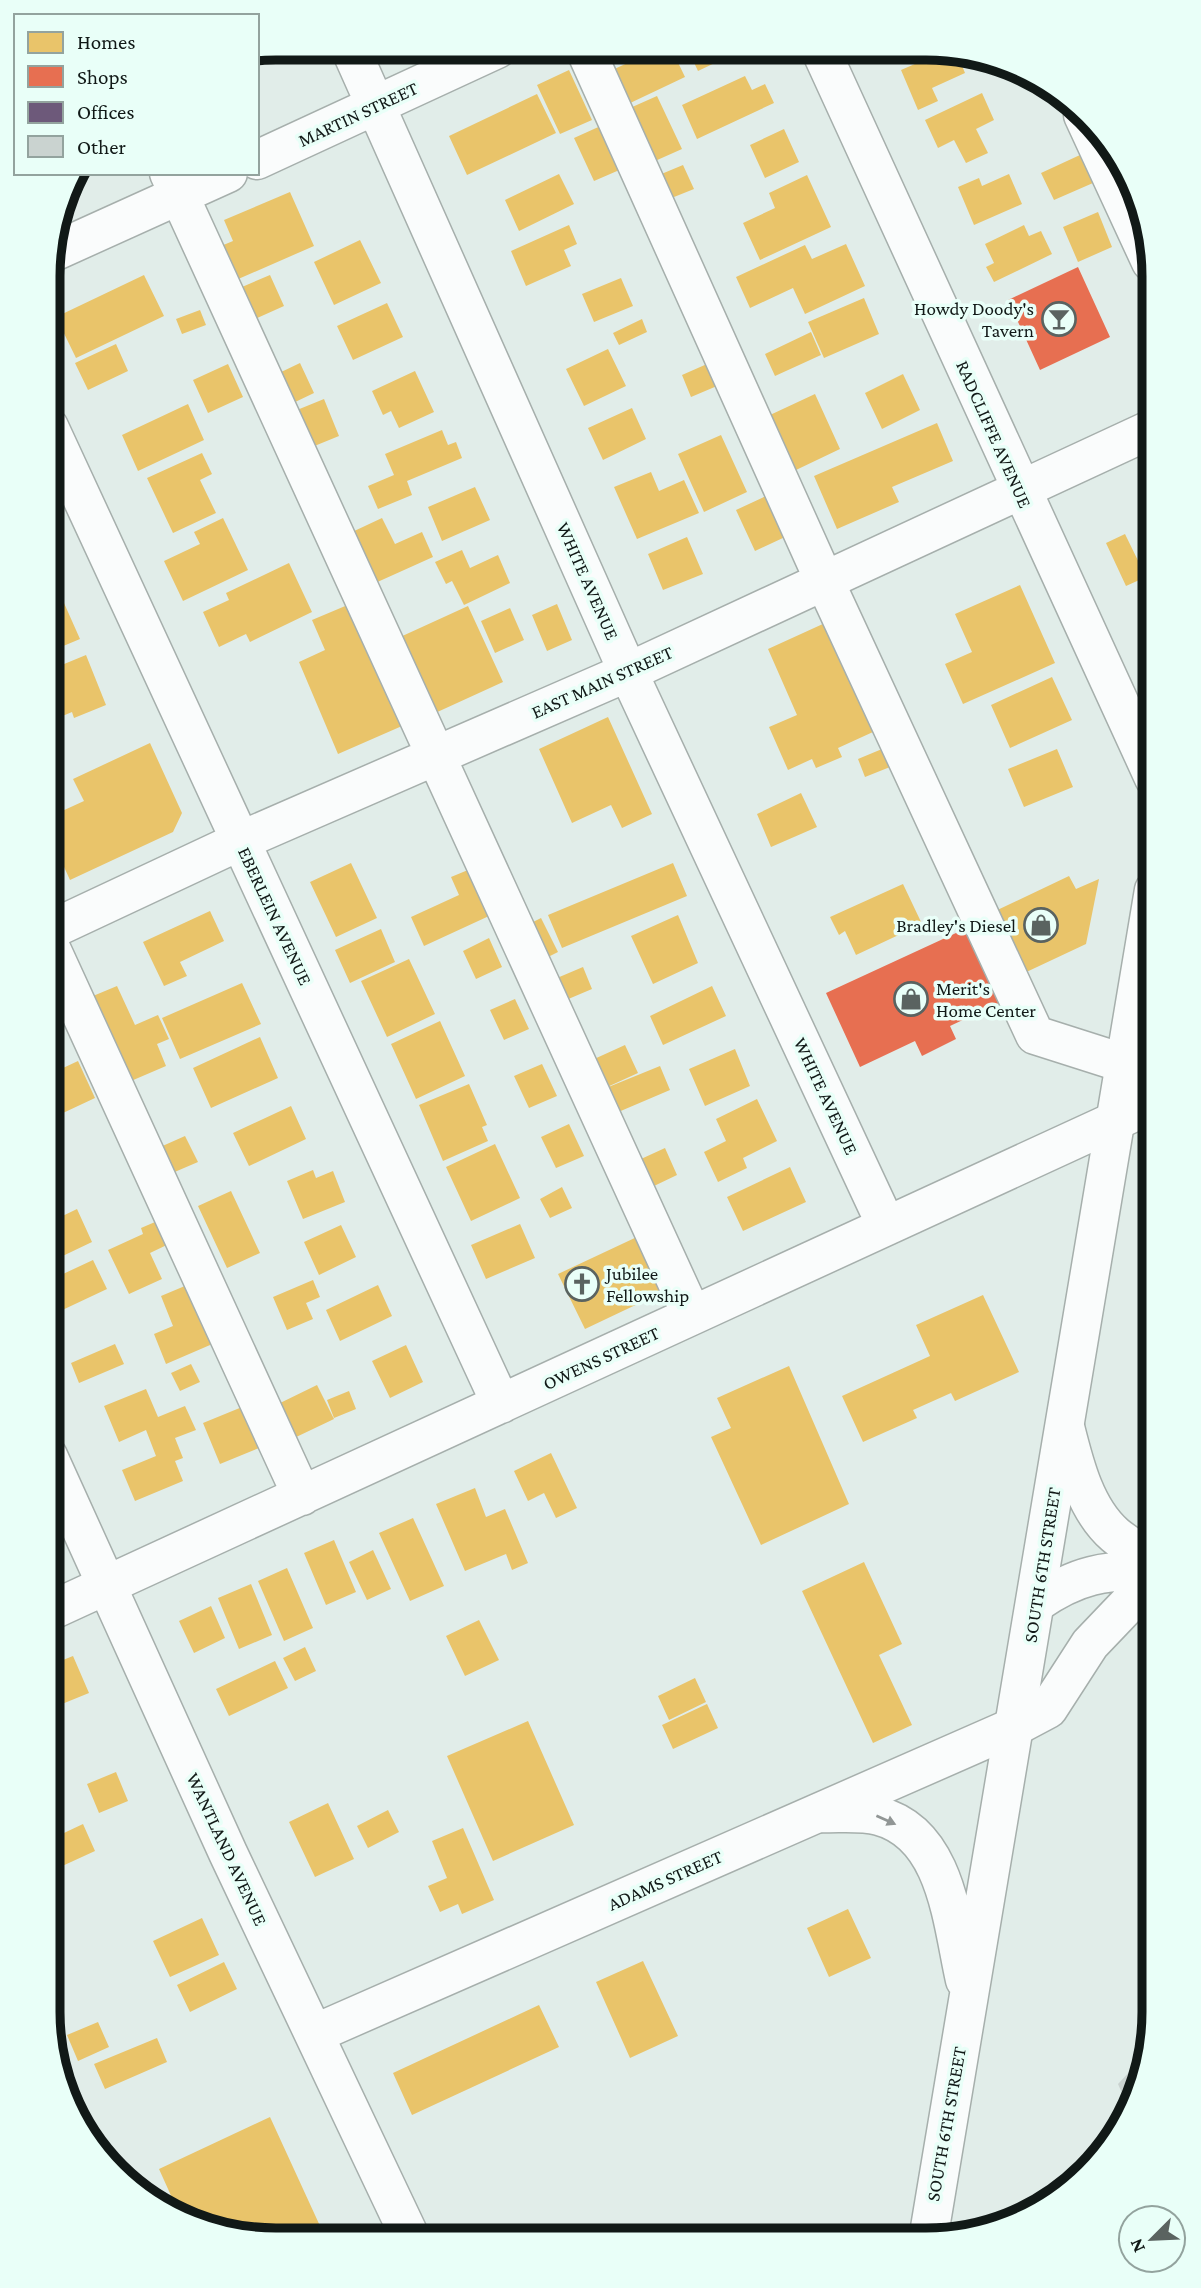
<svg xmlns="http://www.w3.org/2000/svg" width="1201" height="2288" font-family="'Crimson Pro',serif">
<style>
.homes{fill:#e9c46a}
.shops{fill:#e76f51}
.offices{fill:#6d597a}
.building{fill:#cad3d0}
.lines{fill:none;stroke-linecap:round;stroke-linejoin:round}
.minor-casing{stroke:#a6afac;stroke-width:41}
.major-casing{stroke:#a6afac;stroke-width:41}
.minor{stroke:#fafcfc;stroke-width:38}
.major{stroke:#fafcfc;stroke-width:38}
.oneway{fill:#919695}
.labels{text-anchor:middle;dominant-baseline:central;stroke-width:7;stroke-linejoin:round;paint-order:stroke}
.street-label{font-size:19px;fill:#111917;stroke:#e9fff8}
.poi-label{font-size:19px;fill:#111917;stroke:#e9fff8;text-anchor:end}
.rim{fill:none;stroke:#111917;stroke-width:9}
</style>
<rect width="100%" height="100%" fill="#e1ede9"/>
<path class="homes" d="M656,50H672L685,77L626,105L610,71Z
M688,50H742L698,71Z
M945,51H956L965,73L932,88L938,101L918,110L901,70Z
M569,70L592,120L560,134L537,85Z
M745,76L752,90L765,84L774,103L697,139L682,105Z
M982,93L994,120L976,129L988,153L966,163L954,140L938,148L925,120Z
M537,94L556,133L467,175L449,136Z
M657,96L682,149L655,161L630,108Z
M605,124L624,168L594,181L574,138Z
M784,129L799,162L765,178L750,145Z
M1080,155L1093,183L1054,200L1041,173Z
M683,165L694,189L669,199L659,175Z
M559,174L574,204L519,231L505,200Z
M1009,174L1022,204L974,225L958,187L979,178L982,186Z
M807,175L831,227L760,260L743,223L775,208L769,193Z
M290,192L314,246L236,280L221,246L233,241L224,220Z
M1098,212L1112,247L1078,262L1063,227Z
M569,225L577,244L564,250L571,266L526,286L511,251Z
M1024,225L1029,236L1041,231L1052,254L994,282L986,267L994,263L985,244Z
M360,240L381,283L334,305L314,262Z
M846,244L865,286L805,314L793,288L750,308L736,277L805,245L812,259Z
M144,275L164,316L76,358L56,317Z
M270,275L284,306L255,319L242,287Z
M621,278L633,306L594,322L582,294Z
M864,298L879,334L824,358L808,322Z
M387,303L403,337L353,360L337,326Z
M200,310L206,325L182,334L176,319Z
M642,319L647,332L619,345L613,333Z
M811,332L821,355L775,376L765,354Z
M116,344L128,371L88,390L75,363Z
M608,349L626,386L584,406L566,369Z
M300,363L314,393L291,404L277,374Z
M228,364L243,397L208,413L193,380Z
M707,364L717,386L691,397L682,375Z
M415,371L434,412L399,428L391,411L383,415L372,391Z
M903,374L920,410L882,429L865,393Z
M815,394L840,449L796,470L770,415Z
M324,399L339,436L312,447L297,410Z
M188,404L204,440L138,471L122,435Z
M632,408L646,439L603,460L588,428Z
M937,423L953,461L892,487L899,502L837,529L814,476Z
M442,430L448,445L456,442L462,458L407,481L412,495L378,509L368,486L394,475L385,454Z
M721,435L747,492L704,512L678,454Z
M202,453L212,474L200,480L216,513L173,533L147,478Z
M651,472L659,491L684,480L699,513L637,539L614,487Z
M475,487L490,520L442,541L428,507Z
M766,496L785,537L755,551L736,510Z
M223,518L248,570L183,601L164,561L200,544L194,532Z
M382,518L395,544L422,532L433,557L373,584L350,533Z
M1125,534L1146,577L1126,586L1106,543Z
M687,537L703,574L663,590L648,554Z
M462,550L470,568L498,555L510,583L464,605L452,581L446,584L435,562Z
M289,563L312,612L250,642L246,634L219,647L203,612L229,600L226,593Z
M1020,585L1055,663L963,704L945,664L972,652L955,614Z
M60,594L80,639L49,652V598Z
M350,604L402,726L338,754L299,662L325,650L312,620Z
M557,604L572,640L547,651L532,615Z
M468,606L503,682L433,714L398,638Z
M510,608L524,640L495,653L481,621Z
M825,623L873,732L838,748L842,757L816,768L812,759L788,770L769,727L797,715L768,649Z
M86,655L106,705L74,718L72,712L53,720L49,710V692L59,688L52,669Z
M1052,677L1072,720L1010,748L991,705Z
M608,717L652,814L622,828L611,805L572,823L539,749Z
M150,743L182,813L173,832L70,880L49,834V817L84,801L73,779Z
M882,749L890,767L865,777L858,759Z
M1057,749L1073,787L1024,807L1008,769Z
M801,793L817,827L771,847L757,814Z
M351,863L377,918L336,937L310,882Z
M673,863L687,896L562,948L548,915Z
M468,870L489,916L424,946L411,917L459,895L451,877Z
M1069,876L1076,889L1099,879L1086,944L1020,975L991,913Z
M903,884L922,924L856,955L845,931L839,935L830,917Z
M210,911L224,941L180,962L187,976L164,986L143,942Z
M678,915L698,963L653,984L631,936Z
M541,918L558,952L544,959L527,925Z
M381,929L395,962L350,983L335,950Z
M489,938L502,967L476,979L463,951Z
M409,959L435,1014L387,1037L361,981Z
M583,967L592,989L566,1000L557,978Z
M242,983L261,1024L180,1059L162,1018Z
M117,986L135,1025L158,1015L169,1039L157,1044L166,1066L131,1081L93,996Z
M712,986L726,1016L663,1045L650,1016Z
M515,999L529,1029L504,1040L490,1010Z
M440,1021L465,1076L416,1099L391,1044Z
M260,1037L278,1078L211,1108L193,1068Z
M625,1045L638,1073L605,1088L592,1060Z
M735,1049L750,1086L705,1106L689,1069Z
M78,1061L95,1098L48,1120V1075Z
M542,1064L557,1096L529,1108L514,1076Z
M660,1066L670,1090L616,1113L606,1088Z
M469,1084L487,1125L482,1127L488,1141L443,1161L419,1105Z
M757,1099L777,1141L743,1158L747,1168L718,1182L704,1152L726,1141L716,1119Z
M291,1106L306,1139L249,1166L233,1133Z
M569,1124L584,1156L556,1168L541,1137Z
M58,1126L64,1141L48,1148V1130Z
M185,1136L198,1162L170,1174L158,1148Z
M495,1144L520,1198L471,1221L446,1167Z
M665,1148L677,1175L654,1186L641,1159Z
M790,1167L806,1202L743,1231L727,1197Z
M313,1170L316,1178L333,1171L345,1202L303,1219L287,1181Z
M562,1187L572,1208L550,1218L540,1199Z
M231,1191L260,1253L227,1268L198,1206Z
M77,1209L92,1242L48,1263V1223Z
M162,1219L173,1242L150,1253L162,1279L129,1294L108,1250L143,1234L141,1228Z
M520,1224L535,1258L486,1279L471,1245Z
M341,1225L356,1257L319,1275L304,1242Z
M639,1236L665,1291L585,1329L558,1274Z
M93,1260L107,1289L56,1313L48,1298V1281Z
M313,1280L320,1297L306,1303L313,1319L287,1330L273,1297Z
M192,1283L217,1342L166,1364L154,1334L173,1326L161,1296Z
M378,1285L392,1316L340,1341L326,1310Z
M983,1295L1019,1372L955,1401L951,1393L913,1410L917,1418L863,1442L842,1396L930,1356L916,1325Z
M115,1344L124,1364L79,1383L71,1363Z
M406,1345L423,1382L390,1398L372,1361Z
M191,1364L200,1382L180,1391L171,1373Z
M789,1366L849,1504L761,1545L711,1437L731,1428L717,1398Z
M317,1385L334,1419L292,1439L276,1405Z
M146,1389L158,1417L185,1406L196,1430L175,1438L183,1458L175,1461L183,1481L135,1501L122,1470L156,1456L146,1430L119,1442L104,1406Z
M349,1391L356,1409L334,1418L327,1400Z
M247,1405L264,1446L220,1464L203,1423Z
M551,1453L577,1508L556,1518L544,1493L528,1501L514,1471Z
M475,1488L486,1517L505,1509L528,1563L512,1570L506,1554L465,1571L436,1504Z
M413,1518L444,1586L410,1601L379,1533Z
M334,1540L356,1592L326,1605L304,1553Z
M373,1550L391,1589L367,1600L349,1562Z
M864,1562L902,1644L879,1655L912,1725L873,1743L802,1591Z
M287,1568L313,1628L284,1641L258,1581Z
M251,1584L272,1635L239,1649L218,1598Z
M211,1606L225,1638L194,1653L179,1621Z
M479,1620L499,1660L465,1676L446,1636Z
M305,1647L316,1671L295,1681L283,1658Z
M73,1656L89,1693L62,1704L48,1666Z
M275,1661L288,1688L229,1716L216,1689Z
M695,1678L706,1702L669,1720L658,1696Z
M707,1704L718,1728L673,1749L662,1725Z
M528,1721L574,1825L493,1861L447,1756Z
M116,1772L128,1801L99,1813L87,1784Z
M328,1803L354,1859L315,1877L289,1822Z
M388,1810L399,1832L368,1848L357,1826Z
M83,1824L95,1851L47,1873V1841Z
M463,1828L494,1900L462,1914L458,1904L440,1912L428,1886L447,1878L432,1841Z
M848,1909L871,1958L829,1977L807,1928Z
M202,1918L219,1955L170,1977L153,1941Z
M643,1961L678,2036L630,2058L596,1982Z
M224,1962L237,1989L190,2012L177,1985Z
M539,2005L559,2047L412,2115L393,2073Z
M98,2022L109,2047L78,2061L67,2035Z
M157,2038L167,2062L105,2089L94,2064Z
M270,2117L326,2239H246L182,2220L159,2169Z"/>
<path class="shops" d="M1078,267L1110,337L1040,370L1008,300Z
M969,927L1003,1001L950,1026L956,1039L922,1056L915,1041L860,1067L826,993Z"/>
<path class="offices" d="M1153,1390V1423L1143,1419Z"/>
<path class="building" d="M1148,2052L1136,2099L1130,2111L1118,2084Z"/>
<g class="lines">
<g class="minor-casing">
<path id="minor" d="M350,48L628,672L886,1225
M585,49L824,580L1035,1035L1126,1064
M821,51L1154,778
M1083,115L1151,262
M257,160L497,49
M169,173L692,1315
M49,254L228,173
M49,427L501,1404
M48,931L240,841L628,672L1154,428
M48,942L302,1496
M1065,1427C1074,1463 1085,1509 1115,1535C1128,1546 1142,1552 1153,1565
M48,1456L228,1853L411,2239
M1036,1603C1076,1575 1106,1569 1153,1572
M48,1612L1154,1103
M314,2034L1016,1726L1048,1709L1090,1644L1153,1578"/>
</g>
<g class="major-casing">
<path id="major" d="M819,1813C837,1814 861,1811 879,1816C947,1834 952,1923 965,1980
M928,2240L1154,890"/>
</g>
<use href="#minor" class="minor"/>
<use href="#major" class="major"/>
</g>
<defs><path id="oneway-solid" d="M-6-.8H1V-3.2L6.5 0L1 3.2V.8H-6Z" transform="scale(1.75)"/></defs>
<use class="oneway" href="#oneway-solid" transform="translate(886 1820) rotate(24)"/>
<defs>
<g id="bar-ring" transform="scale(1.75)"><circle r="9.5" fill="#e9fff8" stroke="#5a6360" stroke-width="1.5"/><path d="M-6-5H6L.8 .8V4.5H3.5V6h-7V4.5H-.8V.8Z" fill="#5a6360"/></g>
<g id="shop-ring" transform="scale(1.75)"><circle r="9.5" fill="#e9fff8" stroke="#5a6360" stroke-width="1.5"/><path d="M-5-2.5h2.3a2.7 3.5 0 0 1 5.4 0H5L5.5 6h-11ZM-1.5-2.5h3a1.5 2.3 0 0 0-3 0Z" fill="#5a6360"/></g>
<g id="church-ring" transform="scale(1.75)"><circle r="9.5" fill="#e9fff8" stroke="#5a6360" stroke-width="1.5"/><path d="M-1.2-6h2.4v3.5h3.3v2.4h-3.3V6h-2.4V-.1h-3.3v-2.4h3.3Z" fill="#5a6360"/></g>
</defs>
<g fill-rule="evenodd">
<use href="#bar-ring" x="1059" y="319"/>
<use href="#shop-ring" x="1041" y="925"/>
<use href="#shop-ring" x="911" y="999"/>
<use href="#church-ring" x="582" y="1284"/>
</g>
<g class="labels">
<g class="street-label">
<text transform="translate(358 114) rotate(-25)">MARTIN STREET</text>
<text transform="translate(994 434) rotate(66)">RADCLIFFE AVENUE</text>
<text transform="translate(588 581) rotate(66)">WHITE AVENUE</text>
<text transform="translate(602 682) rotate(-24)">EAST MAIN STREET</text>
<text transform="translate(275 916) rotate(65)">EBERLEIN AVENUE</text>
<text transform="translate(826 1096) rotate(65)">WHITE AVENUE</text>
<text transform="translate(601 1358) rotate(-25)">OWENS STREET</text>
<text transform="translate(1042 1565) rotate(-81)">SOUTH 6TH STREET</text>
<text transform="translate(227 1849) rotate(65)">WANTLAND AVENUE</text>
<text transform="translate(665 1880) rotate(-24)">ADAMS STREET</text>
<text transform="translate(946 2124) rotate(-80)">SOUTH 6TH STREET</text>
</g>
<g class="poi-label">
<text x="1034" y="308">Howdy Doody's<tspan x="1034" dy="22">Tavern</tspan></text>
<text x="1016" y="925">Bradley's Diesel</text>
<text x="936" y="988" text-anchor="start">Merit's<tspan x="936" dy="22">Home Center</tspan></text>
<text x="606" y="1273" text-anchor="start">Jubilee<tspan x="606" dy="22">Fellowship</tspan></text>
</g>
</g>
<path d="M0 0H1201V2288H0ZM276 60H926A216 216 0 0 1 1142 276V2012A216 216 0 0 1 926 2228H276A216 216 0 0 1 60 2012V276A216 216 0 0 1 276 60Z" fill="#e9fff8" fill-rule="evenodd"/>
<path class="rim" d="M276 60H926A216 216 0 0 1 1142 276V2012A216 216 0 0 1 926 2228H276A216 216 0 0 1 60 2012V276A216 216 0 0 1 276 60Z"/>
<rect x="14" y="14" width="245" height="161" fill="#e9fff8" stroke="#93a39e" stroke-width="2"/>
<rect x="28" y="32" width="35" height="21" fill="#e9c46a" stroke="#93a39e" stroke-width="2"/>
<text x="77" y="49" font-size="21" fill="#111917">Homes</text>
<rect x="28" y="66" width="35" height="21" fill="#e76f51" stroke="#93a39e" stroke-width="2"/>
<text x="77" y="84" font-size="21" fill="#111917">Shops</text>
<rect x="28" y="102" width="35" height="21" fill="#6d597a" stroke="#93a39e" stroke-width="2"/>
<text x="77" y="119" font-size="21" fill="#111917">Offices</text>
<rect x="28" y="136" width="35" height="21" fill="#cad3d0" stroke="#93a39e" stroke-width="2"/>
<text x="77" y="154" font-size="21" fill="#111917">Other</text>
<g transform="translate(1152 2239) rotate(246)"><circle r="33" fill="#e9fff8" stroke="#93a39e" stroke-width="2"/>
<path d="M0-5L12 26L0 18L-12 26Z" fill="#5a6360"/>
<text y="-10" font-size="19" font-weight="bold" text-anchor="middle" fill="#111917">N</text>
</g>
</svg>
